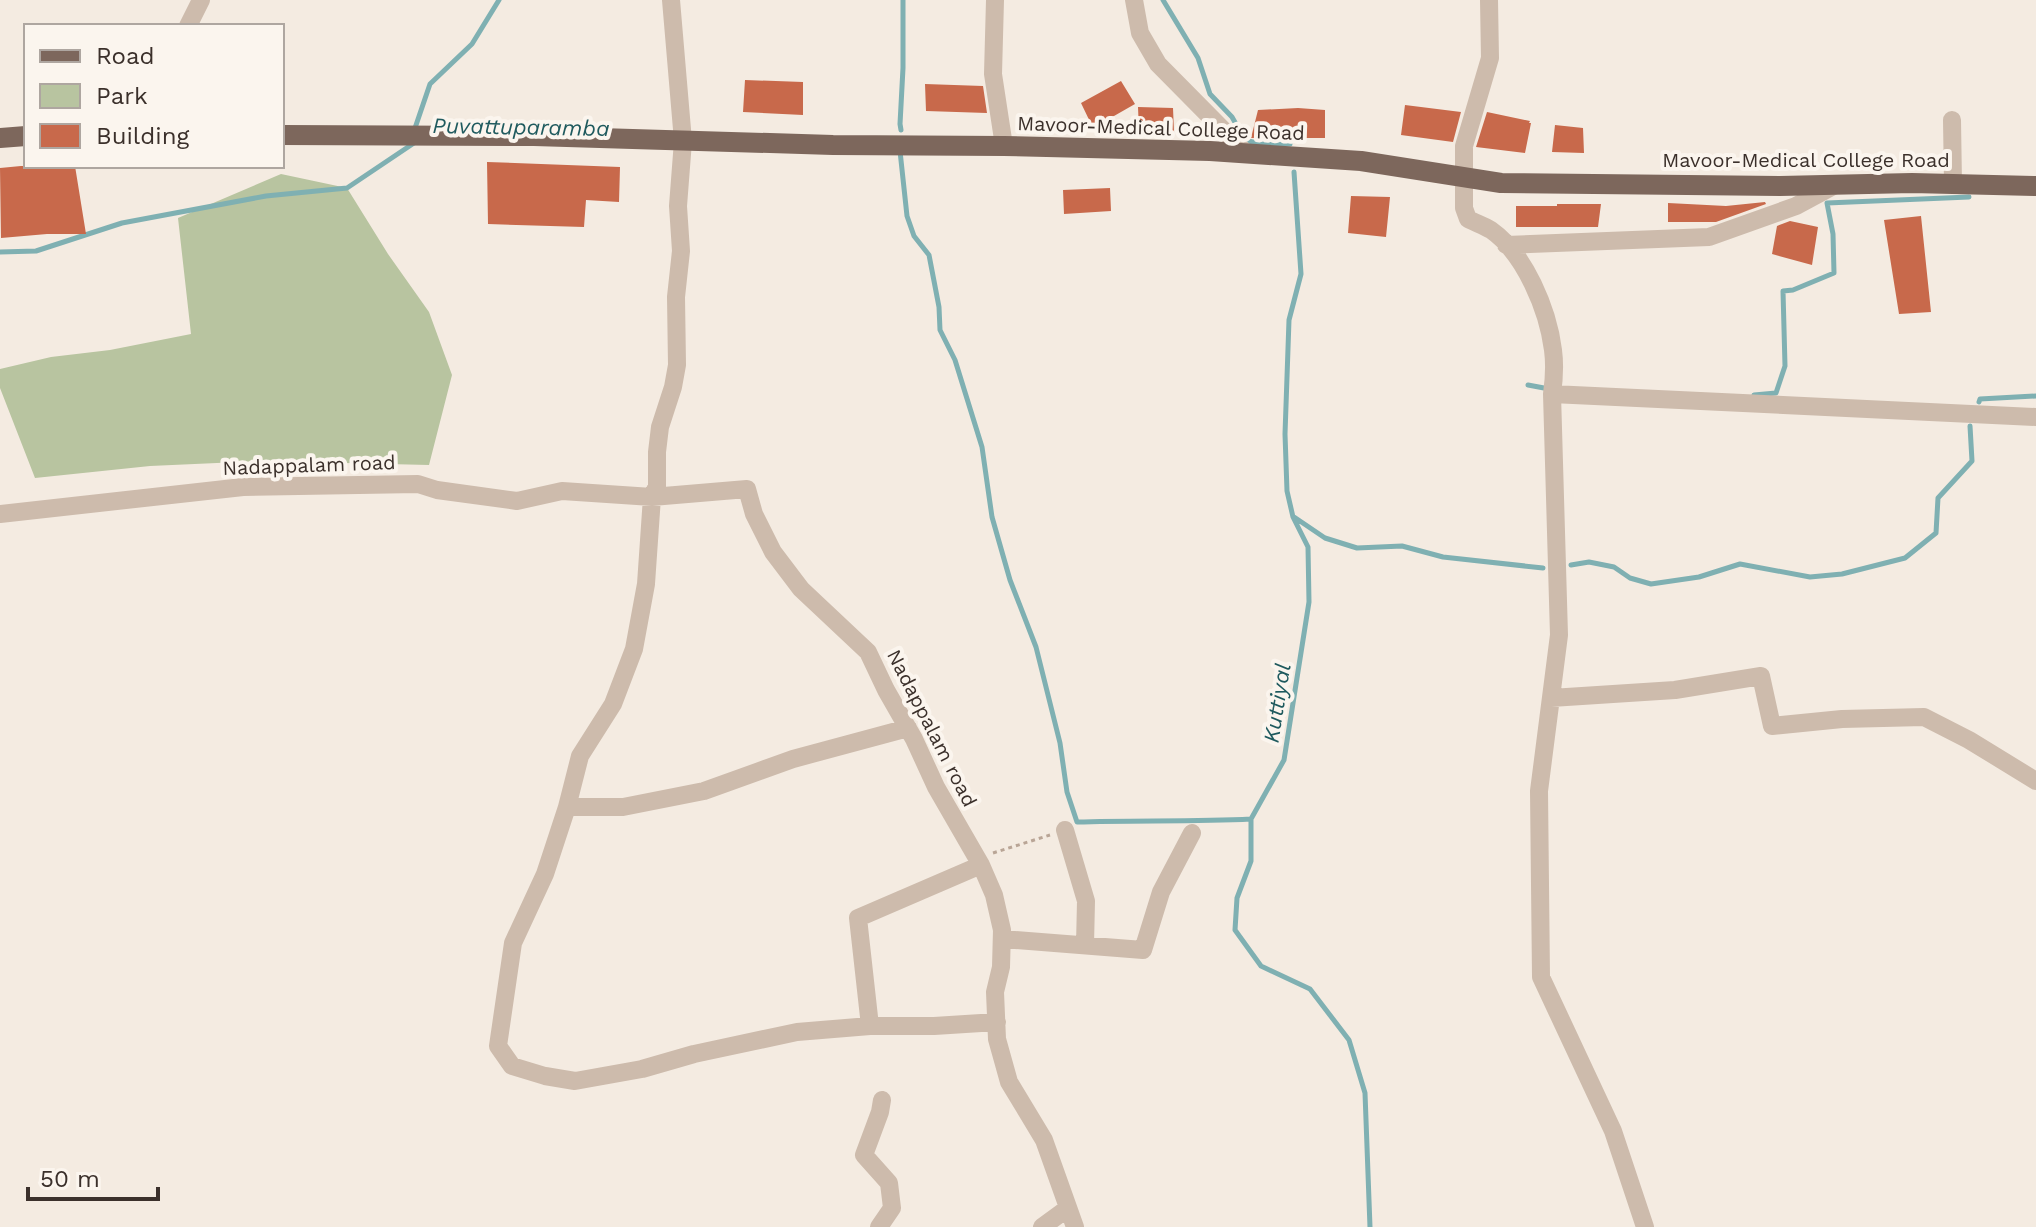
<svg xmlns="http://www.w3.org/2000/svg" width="2036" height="1227" font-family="'Work Sans',sans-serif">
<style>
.green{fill:#b8c4a0}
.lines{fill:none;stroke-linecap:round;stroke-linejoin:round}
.stream{stroke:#7fb0b2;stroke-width:5}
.building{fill:#c8694b}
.path{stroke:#b9a596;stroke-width:3;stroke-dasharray:4 4;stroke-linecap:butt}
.minor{stroke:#cdbbac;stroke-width:18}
.major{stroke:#7d675c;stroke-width:20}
.labels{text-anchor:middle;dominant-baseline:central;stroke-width:8;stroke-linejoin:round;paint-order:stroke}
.street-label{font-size:20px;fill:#3b302b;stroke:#fbf5ee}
.water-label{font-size:22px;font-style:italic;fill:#1f5a5e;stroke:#fbf5ee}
</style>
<rect width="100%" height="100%" fill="#f4ebe1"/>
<path class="green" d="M281,174L347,188L388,254L429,312L452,375L429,465L261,461L150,466L35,478L0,388V369L51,357L110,350L191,334L178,218Z"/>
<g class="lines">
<path class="stream" d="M1163,0L1198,58L1210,94L1232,117L1245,140L1260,144H1290
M901,130L900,124L903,68V0
M414,131L430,84L472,44L499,0
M898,151H900L907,216L914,236L929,255L939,307L940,330L955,360L982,447L992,517L1010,580L1036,647L1060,743L1067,792L1077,822C1135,820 1193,822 1251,819
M1294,172L1301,274L1289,320L1285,434L1287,491L1293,517L1308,547L1309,602L1284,760L1251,819V861L1237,898L1235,930L1261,966L1310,989L1349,1040L1365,1093L1370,1227
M0,252L36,251L122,223L266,196L347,188L414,143
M1528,385L1544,388
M1754,395L1776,393L1785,366L1783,291L1793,290L1834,273L1833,234L1827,203L1969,197
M1979,402L1980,399L2036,396
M1294,517L1325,538L1357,548L1402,546L1443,557L1543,568
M1571,565L1589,562L1614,567L1630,578L1651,584L1699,577L1740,564L1810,577L1842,574L1905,558L1936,533L1938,498L1972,461L1970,426"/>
</g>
<path class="building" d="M745,80L803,82V115L743,112Z
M1121,81L1135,104L1093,128L1081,103Z
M925,84L983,86L987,113L926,111Z
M1405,105L1461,112L1453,142L1401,135Z
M1138,107L1173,108L1174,132L1139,131Z
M1298,108L1325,110V138H1251L1258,110Z
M1487,112L1530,121L1529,123H1531L1525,153L1476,147Z
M1555,125L1583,128L1584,153L1552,152Z
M487,162L620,167L619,202L586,200L584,227L488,224Z
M21,166H75L86,234H47L1,238L0,168Z
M1110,188L1111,211L1064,214L1063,190Z
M1351,196L1390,197L1386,237L1348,233Z
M1765,202L1766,204L1716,222H1668V203L1726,206Z
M1557,204H1601L1598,227H1516V206H1557Z
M1921,216L1931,312L1899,314L1884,220Z
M1790,221L1818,227L1812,265L1772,254L1777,226Z"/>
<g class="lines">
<path class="path" d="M993,853L1050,835"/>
<path class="minor" d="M671,0L683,141L678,206L681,251L676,297L677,365L673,387L660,427L657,452V486L652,497L646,584L634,649L613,704L580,756L567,807H623L704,791L793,759L908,728
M995,0L993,74L1004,146
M1134,0L1140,33L1158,64L1246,153
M1489,0L1490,58L1464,146V208L1468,219C1476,223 1484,226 1491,230C1525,254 1548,310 1553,350C1555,365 1554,380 1552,394
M188,26L201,0
M1952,120L1953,184
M1506,245L1709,237L1796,206L1835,185
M0,514L243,487L418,484L437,490L517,501L562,491L652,497L747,489L754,514L773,552L801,589L868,652L886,690L914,739L936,787L981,865L994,895L1002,930L1001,967L995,992L997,1039L1009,1082L1044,1140L1075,1227
M1551,698L1675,690L1761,676L1772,726L1842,719L1924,717L1969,740L2036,781
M567,807L545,874L513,943L498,1046L512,1066L545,1076L575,1081L642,1069L694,1054L797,1032L870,1026H934L997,1022
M1065,830L1086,901L1085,945
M1002,939L1143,950L1161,892L1192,833
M870,1026L858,918L981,865
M879,1227L892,1208L889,1183L864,1155L880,1112L882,1100
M1042,1227L1068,1208
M1645,1227L1613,1131L1541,977L1539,791L1559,635L1552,394L2036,417"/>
<path class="major" d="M282,135L534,136L833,145L1004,146L1210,151L1361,161L1501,183L1780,186L1912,183L2036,186
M0,138L26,136"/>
</g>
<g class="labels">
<g class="street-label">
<text transform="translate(1161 128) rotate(2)">Mavoor-Medical College Road</text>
<text x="1806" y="160">Mavoor-Medical College Road</text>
<text transform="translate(309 465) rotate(-2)">Nadappalam road</text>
<text transform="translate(932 728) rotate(63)">Nadappalam road</text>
</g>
<g class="water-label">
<text transform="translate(521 127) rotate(1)">Puvattuparamba</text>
<text transform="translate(1277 703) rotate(-81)">Kuttiyal</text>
</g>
</g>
<rect x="24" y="24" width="260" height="144" fill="#fbf5ee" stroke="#aea6a0" stroke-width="2"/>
<rect x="40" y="50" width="40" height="12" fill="#7d675c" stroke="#aea6a0" stroke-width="2"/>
<text x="96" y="64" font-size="24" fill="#3b302b">Road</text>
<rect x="40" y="84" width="40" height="24" fill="#b8c4a0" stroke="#aea6a0" stroke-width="2"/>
<text x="96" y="104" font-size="24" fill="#3b302b">Park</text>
<rect x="40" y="124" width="40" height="24" fill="#c8694b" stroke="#aea6a0" stroke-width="2"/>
<text x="96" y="144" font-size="24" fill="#3b302b">Building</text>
<path d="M28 1187v12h130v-12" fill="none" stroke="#3b302b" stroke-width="4"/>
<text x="40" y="1187" font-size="24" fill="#3b302b" stroke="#fbf5ee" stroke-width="6" paint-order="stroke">50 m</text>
</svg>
